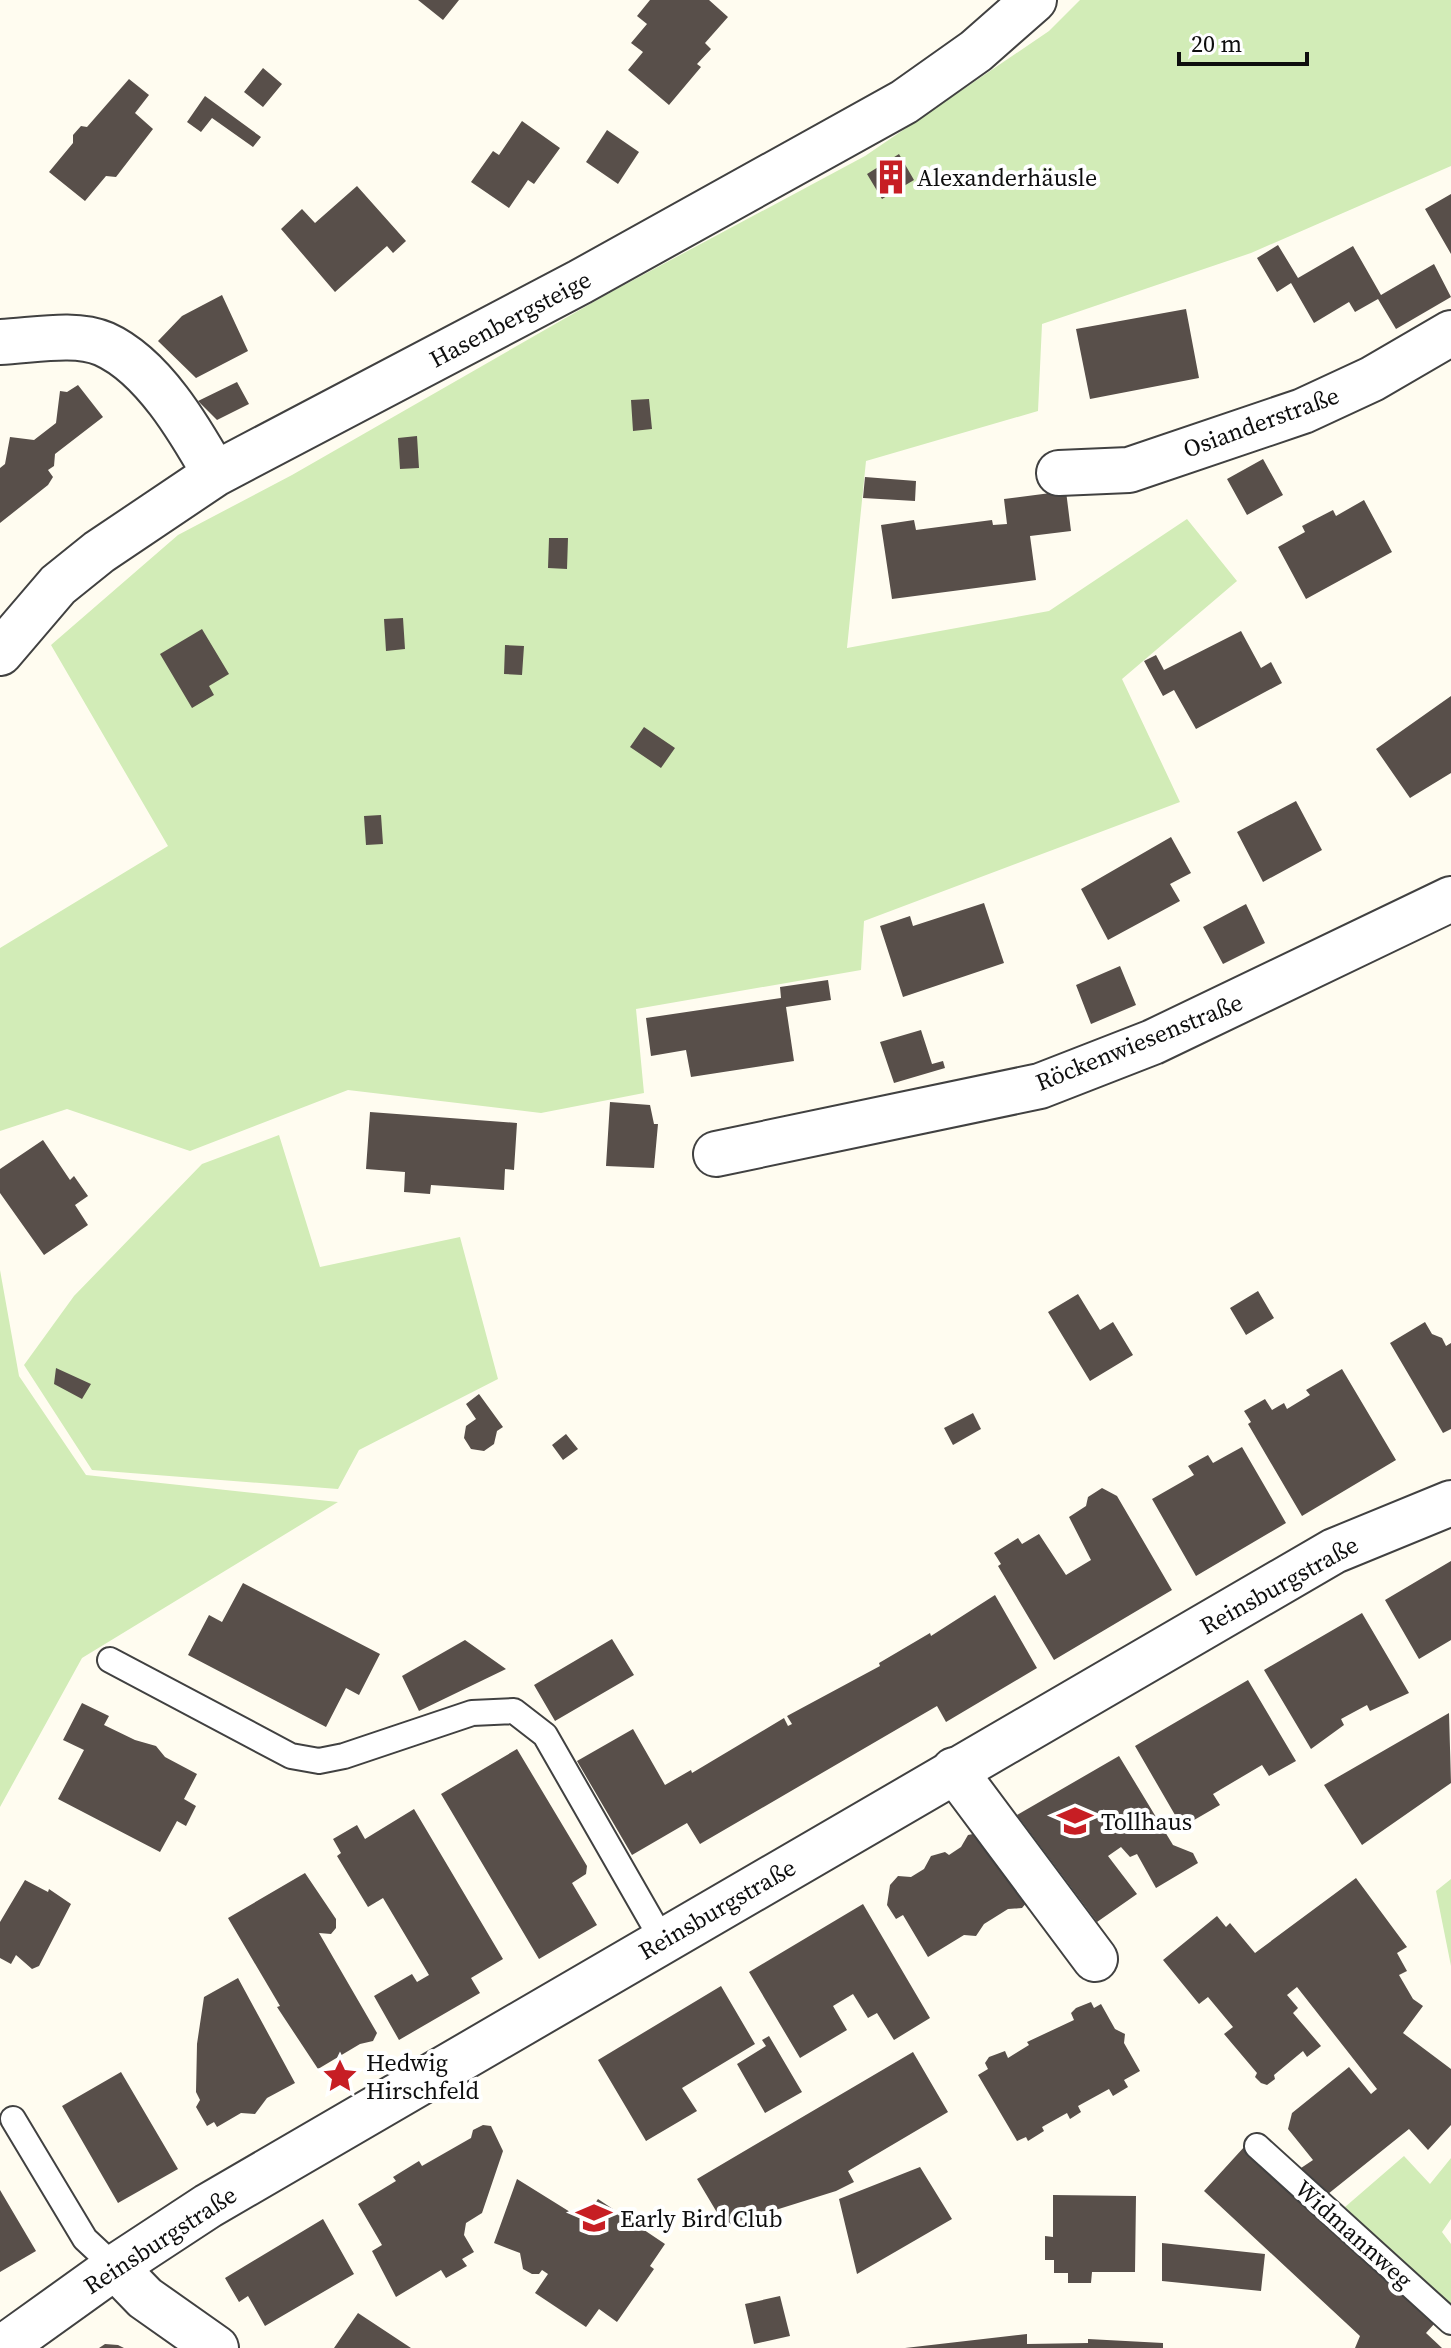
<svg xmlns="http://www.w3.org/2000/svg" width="1451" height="2348" font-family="'Source Serif 4',serif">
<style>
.green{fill:#d2ecb7}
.building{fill:#584f4a}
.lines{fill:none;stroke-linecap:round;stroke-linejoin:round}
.service-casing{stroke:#414141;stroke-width:28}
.minor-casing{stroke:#414141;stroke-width:48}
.tertiary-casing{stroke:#414141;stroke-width:48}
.service{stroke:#fff;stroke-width:24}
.minor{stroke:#fff;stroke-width:44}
.tertiary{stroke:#fff;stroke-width:44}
.labels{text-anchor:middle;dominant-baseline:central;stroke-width:8;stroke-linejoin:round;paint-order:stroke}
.poi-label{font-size:24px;fill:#0e0e0e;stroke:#fff;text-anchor:start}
.street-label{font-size:24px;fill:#0e0e0e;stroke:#fff}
</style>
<rect width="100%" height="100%" fill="#fffcf0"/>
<path class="green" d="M1080,0H1451V166L1251,253L1042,324L1038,411L866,461L847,648L1049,611L1187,519L1237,581L1122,679L1180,802L864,921L861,970L636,1009L644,1093L541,1113L348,1090L190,1151L67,1109L0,1131V948L168,846L51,645L178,535L292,475L611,292L865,156L1049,31Z
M279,1135L320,1267L460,1237L498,1379L359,1450L338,1489L92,1470L24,1365L74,1296L202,1164Z
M0,1270L19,1376L86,1475L338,1502L82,1658L0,1807Z
M1451,1879V1966L1436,1891Z
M1404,2156L1430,2184L1451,2158V2219L1442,2232L1451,2244V2310L1345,2207Z"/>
<path class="building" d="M418,0H459L443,20Z
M650,0H709L728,17L705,43L711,49L697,64L701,67L669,105L628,70L643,52L631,43L647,24L637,16Z
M263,68L282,84L263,107L244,92Z
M129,79L149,95L135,113L153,129L116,177L106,176L85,201L49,172L73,143V135L81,126L87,127Z
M205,96L261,137L253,147L212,118L201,132L187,122Z
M522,121L560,148L534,184L528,180L509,208L471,182L493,151L499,155Z
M607,130L639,152L618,184L586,162Z
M899,154L914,180L882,199L867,174Z
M357,186L406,241L393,253L387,246L335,292L281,229L302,209L315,223Z
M1451,194V254L1425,209Z
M1278,245L1298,278L1353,246L1381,295L1434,264L1451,297L1396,329L1378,299L1355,312L1349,302L1314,323L1291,283L1277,292L1257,258Z
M222,295L248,351L196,378L158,341L182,316Z
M1186,309L1199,378L1090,399L1076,329Z
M237,382L249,404L217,420L198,401Z
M78,385L103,417L55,454L54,466L48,470L53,477L48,485L0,523V468L5,464L10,437L34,440L56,423L60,391L67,392Z
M649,399L652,429L633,431L631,400Z
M417,436L419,468L400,469L398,438Z
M1263,459L1283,495L1247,515L1227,479Z
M865,477L916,481L915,501L863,498Z
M1066,491L1071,531L1030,536L1036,580L892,599L881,525L914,520L916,530L992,520L993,525L1007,524L1004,499Z
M1364,500L1392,552L1306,599L1278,547L1305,532L1302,526L1333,510L1336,516Z
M549,538H568L567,569L548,568Z
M403,618L405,649L386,651L384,619Z
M202,629L229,674L209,686L214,695L192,708L160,654Z
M1241,631L1261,668L1271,662L1282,683L1196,729L1174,690L1163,696L1144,661L1156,655L1164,670Z
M505,645L524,646L522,675L504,674Z
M1451,696V773L1410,798L1376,749Z
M644,727L675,748L661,768L630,747Z
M1296,801L1322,850L1263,882L1237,832Z
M381,815L383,844L366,845L364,816Z
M1171,837L1191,873L1170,884L1180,901L1108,940L1081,889Z
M984,903L1004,963L903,997L880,926L910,916L913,926Z
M1246,904L1265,943L1223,964L1203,927Z
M1120,966L1136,1005L1091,1024L1076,985Z
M828,980L831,1000L786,1007L794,1061L691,1077L686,1050L651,1056L646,1018L781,998L780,987Z
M921,1030L932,1064L943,1061L945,1068L894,1083L880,1042Z
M610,1102L650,1105L654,1124H658L654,1168L606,1166Z
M370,1112L517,1123L514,1170L505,1169L504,1190L431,1185L430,1194L404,1192L405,1172L366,1169Z
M43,1140L70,1180L74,1176L88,1196L75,1205L88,1225L44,1255L0,1193V1169Z
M1258,1291L1274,1318L1246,1335L1230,1308Z
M1078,1294L1100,1330L1113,1322L1133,1355L1090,1381L1048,1312Z
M1425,1322L1432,1334L1442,1338L1446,1346L1451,1343V1429L1443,1433L1390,1343Z
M56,1368L91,1384L82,1399L54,1384Z
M1342,1369L1396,1460L1302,1516L1248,1424L1251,1422L1244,1411L1265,1399L1272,1410L1284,1403L1287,1409L1310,1395L1306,1390Z
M479,1394L503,1427L497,1431L494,1444L484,1451L471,1449L464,1438L466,1426L476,1419L466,1404Z
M973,1413L981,1429L953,1445L944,1428Z
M566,1434L578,1449L563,1460L552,1445Z
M1242,1447L1286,1523L1196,1576L1152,1499L1194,1475L1188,1466L1208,1455L1213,1463Z
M1102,1488L1117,1496L1172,1590L1054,1660L998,1566L1001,1564L994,1553L1018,1538L1022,1544L1039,1534L1066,1575L1091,1560L1069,1517L1086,1506L1088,1497Z
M1451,1561V1640L1419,1659L1385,1600Z
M243,1583L380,1654L359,1695L346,1688L326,1727L188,1655L209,1615L222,1622Z
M995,1595L1037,1668L946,1722L937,1706L700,1844L687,1823L632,1855L577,1761L633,1729L665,1785L691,1770L692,1773L784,1718L788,1726L792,1724L787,1716L880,1666L879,1663L930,1633L931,1636Z
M1362,1613L1409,1693L1370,1711L1367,1705L1341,1719L1344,1725L1311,1749L1264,1670Z
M612,1639L634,1675L555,1721L534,1685Z
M465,1640L506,1669L419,1711L402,1676Z
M1248,1680L1296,1761L1269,1776L1262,1765L1213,1794L1220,1805L1182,1827L1135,1746Z
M82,1703L109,1716L104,1725L135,1740L156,1746L165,1757L197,1774L184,1799L196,1806L186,1826L177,1821L160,1852L58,1799L84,1750L63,1740Z
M1449,1713L1451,1783L1362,1845L1324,1785Z
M517,1749L587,1866L586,1874L572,1883L597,1925L539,1959L441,1794Z
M1119,1756L1173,1845L1193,1853L1198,1863L1156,1888L1137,1854L1130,1857L1121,1847L1108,1856L1137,1894L1097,1922L1017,1815Z
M414,1809L503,1959L471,1978L480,1993L399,2040L374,1996L412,1974L417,1982L429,1975L383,1898L368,1907L337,1856L341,1853L333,1839L357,1825L365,1839Z
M978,1833L1027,1902L1022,1908L1008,1909L984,1924L976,1936L964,1935L928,1957L903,1915L896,1919L887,1905L890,1885L898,1876L911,1877L924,1869L931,1856L945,1852L949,1855L961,1847L968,1835Z
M305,1873L336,1919V1928L331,1934L319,1933L377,2033L373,2041L360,2044L318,2069L277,2007L280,2006L228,1918Z
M1356,1878L1407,1947L1397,1953L1407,1971L1399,1975L1413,1999L1423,2006L1403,2033L1451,2069V2125L1428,2150L1409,2129L1323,2198L1295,2172L1313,2160L1288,2129L1292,2113L1349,2067L1371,2094L1377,2089L1297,1987L1287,1995L1298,2008L1293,2013L1321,2046L1307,2057L1303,2051L1274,2075L1275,2079L1267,2085L1261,2083L1255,2077L1257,2073L1224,2034L1233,2027L1208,1997L1199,2004L1163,1960L1217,1916L1226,1927L1230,1923L1255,1953Z
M25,1880L48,1892L49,1889L71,1904L39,1966L32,1969L16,1955L11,1964L0,1958V1922Z
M863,1904L930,2018L894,2040L877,2013L868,2018L853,1994L833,2006L847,2030L800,2058L749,1972Z
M238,1978L295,2083L267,2098L255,2114L241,2113L217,2127L214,2122L207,2126L196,2107L200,2100L196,2092L197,2044L204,1997Z
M721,1986L755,2044L682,2088L697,2111L646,2141L598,2060Z
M1091,2002L1094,2008L1101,2004L1115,2029L1125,2034L1124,2043L1140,2071L1124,2080L1128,2087L1113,2096L1109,2089L1078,2106L1081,2112L1070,2119L1067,2113L1042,2127L1044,2131L1028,2141L1026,2137L1017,2141L978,2075L988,2069L985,2063L989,2057L1005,2051L1008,2058L1029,2045L1027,2042L1074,2020L1071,2013L1076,2008Z
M769,2036L802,2092L765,2113L737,2064L766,2046L762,2040Z
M913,2052L948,2112L848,2171L854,2182L836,2191L725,2226L697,2179Z
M121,2072L178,2169L118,2203L62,2106Z
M483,2125L491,2126L503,2151L482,2213L466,2223L464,2235L474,2252L462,2259L467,2266L446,2278L441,2270L396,2297L372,2251L382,2245L358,2204L396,2181L393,2177L419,2161L422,2166L471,2138L473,2130Z
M1245,2146L1435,2323L1426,2333L1442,2348H1355L1360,2336L1204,2191Z
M920,2167L952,2219L857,2274L839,2199Z
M517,2179L583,2220L598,2199L665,2244L650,2266L654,2269L617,2322L599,2309L586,2327L535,2293L548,2274L542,2270L539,2274H532L523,2269L520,2253L494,2243Z
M0,2190L36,2251L0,2272Z
M1053,2195L1136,2196L1135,2272H1092L1091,2283H1068V2273H1054V2260H1045V2236L1053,2237Z
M323,2219L354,2274L265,2326L248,2296L239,2302L225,2278Z
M1162,2243L1265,2254L1261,2291L1162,2281Z
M780,2296L790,2336L754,2344L745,2304Z
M358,2313L411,2348H334Z
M1027,2334V2344L1088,2343V2339L1163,2343V2348H905Z
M105,2344L118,2345L124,2348H99Z"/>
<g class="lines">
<g class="service-casing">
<path id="service" d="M110,1660L291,1756L319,1761L344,1756L472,1713L514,1711L545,1735L663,1941
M13,2119L85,2239L115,2267
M1257,2146L1451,2322"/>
</g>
<g class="minor-casing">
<path id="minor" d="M0,342C31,341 75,331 104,344C153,366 190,430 215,474
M1059,473L1129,470L1303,411L1372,379L1451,333
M0,653L58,585L99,552L215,474L580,282L904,102L976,51L1034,0
M716,1154L1040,1086L1153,1042L1451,899
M954,1770L1095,1959
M115,2267L145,2298L216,2348"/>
</g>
<g class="tertiary-casing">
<path id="tertiary" d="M2,2348L115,2267L208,2206L1334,1551L1451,1503"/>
</g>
<use href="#service" class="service"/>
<use href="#minor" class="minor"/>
<use href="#tertiary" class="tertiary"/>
</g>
<defs>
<g id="building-bare" transform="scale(2.76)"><path d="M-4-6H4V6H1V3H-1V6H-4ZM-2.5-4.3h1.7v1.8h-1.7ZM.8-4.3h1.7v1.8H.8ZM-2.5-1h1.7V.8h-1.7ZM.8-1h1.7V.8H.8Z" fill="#c71e24" stroke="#fff" stroke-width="2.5" paint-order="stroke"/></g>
<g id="school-bare" transform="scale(2.76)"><path d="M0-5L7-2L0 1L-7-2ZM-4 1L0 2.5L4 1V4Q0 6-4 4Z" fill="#c71e24" stroke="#fff" stroke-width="2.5" paint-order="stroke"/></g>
<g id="sight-bare" transform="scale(2.76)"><path d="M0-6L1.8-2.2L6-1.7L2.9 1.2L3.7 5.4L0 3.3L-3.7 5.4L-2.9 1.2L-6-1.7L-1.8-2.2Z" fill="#c71e24" stroke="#fff" stroke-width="2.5" paint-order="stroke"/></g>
</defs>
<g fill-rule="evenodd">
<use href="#building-bare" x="891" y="177"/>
<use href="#school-bare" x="1075" y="1821"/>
<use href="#sight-bare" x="340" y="2076"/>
<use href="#school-bare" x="594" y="2218"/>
</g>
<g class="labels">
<g class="poi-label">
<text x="917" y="177">Alexanderhäusle</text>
<text x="1101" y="1821">Tollhaus</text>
<text x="366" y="2062">Hedwig<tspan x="366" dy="28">Hirschfeld</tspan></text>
<text x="620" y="2218">Early Bird Club</text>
</g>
<g class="street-label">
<text transform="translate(510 319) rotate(-28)">Hasenbergsteige</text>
<text transform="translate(1261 422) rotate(-20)">Osianderstraße</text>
<text transform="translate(1139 1042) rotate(-22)">Röckenwiesenstraße</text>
<text transform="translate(1279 1585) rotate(-29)">Reinsburgstraße</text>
<text transform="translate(717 1909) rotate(-30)">Reinsburgstraße</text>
<text transform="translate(1354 2234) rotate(42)">Widmannweg</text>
<text transform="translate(160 2240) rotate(-33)">Reinsburgstraße</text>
</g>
</g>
<path d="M1179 52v12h128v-12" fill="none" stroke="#0e0e0e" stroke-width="4"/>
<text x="1191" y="52" font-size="24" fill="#0e0e0e" stroke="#ffffff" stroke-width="6" paint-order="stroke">20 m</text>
</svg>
